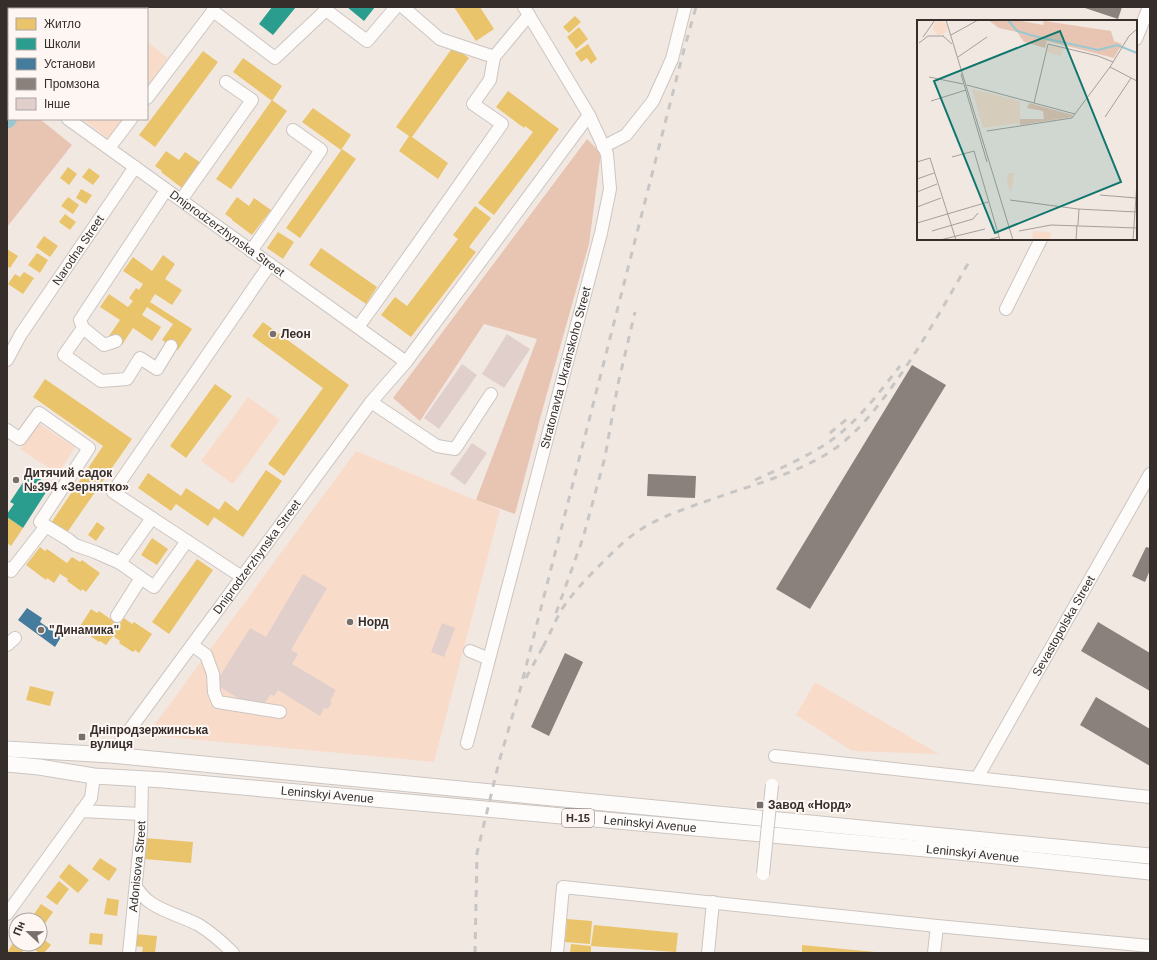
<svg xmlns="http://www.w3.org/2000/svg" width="1157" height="960" font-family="Arial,sans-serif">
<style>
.green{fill:#f9dbca}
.forest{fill:#e7c5b2}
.homes{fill:#e9c46a}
.schools{fill:#2a9d8f}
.public{fill:#457b9d}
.industry{fill:#8a817c}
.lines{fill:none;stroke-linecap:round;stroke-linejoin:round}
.river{stroke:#99c8d3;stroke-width:19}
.building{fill:#e0cfcb}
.minor-casing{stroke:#ccc5c0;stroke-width:14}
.major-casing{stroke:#ccc5c0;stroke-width:17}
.minor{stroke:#fdfcfb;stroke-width:12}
.major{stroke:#fdfcfb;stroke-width:15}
.rail{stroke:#c8c6c4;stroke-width:3;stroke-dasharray:7 7;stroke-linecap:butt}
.minor-bridge-casing{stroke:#ccc5c0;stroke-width:14;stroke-linecap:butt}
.minor-bridge{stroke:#fdfcfb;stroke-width:12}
.poi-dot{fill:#776f6b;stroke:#fdf6f2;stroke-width:1.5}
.labels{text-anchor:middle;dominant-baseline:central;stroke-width:4;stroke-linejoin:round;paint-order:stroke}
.shield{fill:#fdf6f2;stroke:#716a67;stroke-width:1}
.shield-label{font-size:11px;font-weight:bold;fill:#352e2b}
.street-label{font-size:12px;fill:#352e2b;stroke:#fdf6f2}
.poi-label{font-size:12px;font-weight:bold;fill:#352e2b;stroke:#fdf6f2;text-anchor:start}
.inset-river{fill:none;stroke:#99c8d3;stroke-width:2}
.inset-road{fill:none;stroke:#a69e99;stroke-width:1}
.view{fill:#0f766e;fill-opacity:0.15;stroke:#0f766e;stroke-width:2}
.inset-edge{fill:none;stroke:#352e2b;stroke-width:2}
</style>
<rect width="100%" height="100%" fill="#f2e8e2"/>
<path class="green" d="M147,42L168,58L147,87Z
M82,119H124L109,139Z
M248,397L280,420L233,484L201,461Z
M38,423L75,447L58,474L20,449Z
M356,451L500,510L434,762L147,735Z
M815,682L939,754L852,751L796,715Z"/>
<path class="forest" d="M7,7H110L109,9H9V119H40L72,145L7,227Z
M587,139L601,153L589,244L541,415L515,514L476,500L537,339L484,324L420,421L393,398Z"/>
<path class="homes" d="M454,7H480L494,29L476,41Z
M575,16L581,22L569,33L563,27Z
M579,27L588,39L576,49L567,37Z
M588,44L597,59L591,64L587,58L581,62L575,53Z
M453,47L469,58L412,137L448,163L438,179L399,151L409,136L396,127Z
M203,51L218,62L155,147L139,135Z
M243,58L282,86L272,101L233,72Z
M508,91L559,129L494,215L478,203L533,132L525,126L524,128L496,107Z
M272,100L287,111L231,189L216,179Z
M313,108L351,135L341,150L302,122Z
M342,149L356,159L300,238L286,228Z
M166,151L179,160L185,152L201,163L182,188L161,172L162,171L155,166Z
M68,167L77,174L69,185L60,178Z
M89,168L100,176L93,185L82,177Z
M81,189L92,195L86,204L76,198Z
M68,197L79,205L73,214L61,206Z
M237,197L249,206L254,198L271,210L252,235L232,220V219L225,214Z
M475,206L491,218L469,247L476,252L411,337L381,315L395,297L407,306L458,239L453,235Z
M65,214L76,222L70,230L59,222Z
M278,232L294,242L283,259L267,248Z
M44,236L58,246L50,257L36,247Z
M321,248L377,287L366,304L309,265Z
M7,249L18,256L10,268L7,266Z
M37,253L48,260L40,273L28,265Z
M163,255L175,264L165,279L182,290L172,305L155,294L150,302L192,329L178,350L162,340L173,324L147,307L142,315L161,327L152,341L133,328L122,345L109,336L120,320L100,307L109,294L128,307L133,301L129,298L136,288L139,290L143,284L123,271L133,257L152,271Z
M24,272L34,278L23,294L8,284L15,274L20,277Z
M263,322L349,385L284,476L268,464L323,388L252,336Z
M45,379L132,439L66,534L51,523L103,446L33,397Z
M215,384L232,396L186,458L170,446Z
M266,470L282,481L243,537L214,517L208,526L176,504L171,511L138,488L148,473L181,496L186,488L219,510L225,501L238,511Z
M7,517L23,528L11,546L7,543Z
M97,522L105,528L96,541L88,535Z
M152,538L168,549L157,565L141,555Z
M40,547L45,551L47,549L67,563L72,557L80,562L82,560L100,573L86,592L82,589L81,591L67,581L68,579L60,574L54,583L47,578L46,580L26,565Z
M197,559L213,570L169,634L152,622Z
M91,609L97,613L99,611L119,625L124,618L132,624L134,622L152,634L139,653L135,650L133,652L119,643L120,641L113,636L106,645L100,641L99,642L79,628Z
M30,686L54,692L50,706L26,700Z
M145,838L193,842L191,863L144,859Z
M100,858L117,869L109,881L92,869Z
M69,864L89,880L78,893L59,877Z
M59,881L69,889L57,905L46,897Z
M107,898L119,900L117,916L104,914Z
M41,904L53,912L44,925L40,922V920H37L32,917Z
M567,919L592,921L590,944L565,942Z
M594,925L678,933L676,952L591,946V953H570L571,944L591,946Z
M90,933L103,934L102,945L89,944Z
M135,934L157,936L155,953H142L143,947L134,946Z
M41,937L51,945L44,953H39L33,948L36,944H40V939Z
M13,943L24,950L21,953H7Z
M802,945L875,952V953H802Z"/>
<path class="schools" d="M272,7H296L273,35L259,24Z
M347,7H375L364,21Z
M30,472L50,486L23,528L7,517V514L14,504L10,502Z"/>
<path class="public" d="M27,608L42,618L40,622L61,637L55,647L18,620Z"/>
<path class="industry" d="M1082,7H1122L1118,19Z
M912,365L946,385L810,609L776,589Z
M648,474L696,476L695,498L647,496Z
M1146,547L1150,548V570L1145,582L1132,576Z
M1098,622L1150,653V691L1081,651Z
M565,653L583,662L549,736L531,727Z
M1096,697L1150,729V766L1080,725Z"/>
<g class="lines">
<path class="river" d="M84,9L86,7
M7,119L9,115"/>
</g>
<path class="building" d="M507,334L530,349L504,388L482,374Z
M462,364L477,375L439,429L424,418Z
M472,443L487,453L465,485L450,474Z
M303,574L327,588L291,650L298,654L292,664L336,690L330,701L332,702L328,709L324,708L320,716L278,690L274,696L271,694L263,706L243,701L215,684L250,628L266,637Z
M442,623L455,628L444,657L431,652Z"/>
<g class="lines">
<g class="minor-casing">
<g id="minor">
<path d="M213,7V11L275,58L326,10L367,41L396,7"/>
<path d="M403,7L440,39L494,57L529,15"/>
<path d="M127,9L129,7"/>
<path d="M1136,39L1149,7"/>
<path d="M147,98L213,11"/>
<path id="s1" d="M68,119L406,362"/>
<path d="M603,147L626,135L653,101L672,59L685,7"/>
<path d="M109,148L131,119"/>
<path d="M181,200L252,100L226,82"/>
<path d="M251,251L321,150L293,130"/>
<path d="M1006,309L1041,239"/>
<path d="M358,327C407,260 454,192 502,124L473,104L490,80L494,57"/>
<path d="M83,328L64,355L101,381L127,379L140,358L157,369L171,346"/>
<path d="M116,341L104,345L83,328L80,320L166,190"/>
<path id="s2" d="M7,360L21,334L135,167"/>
<path d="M371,402L437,446L455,449L491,394"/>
<path d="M7,430L20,439L39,413L89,448L40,522L46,526"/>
<path d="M152,518L113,492L270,264"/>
<path d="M120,563L154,587L187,541"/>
<path d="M7,568L11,571L46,526L69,540L75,545L95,552L120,563L152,518L242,577"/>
<path d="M117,616L141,578"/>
<path d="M7,645L15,638"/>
<path d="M192,645L206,655L213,674L214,692L218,702L280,712"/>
<path d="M470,651L489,659"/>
<path id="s3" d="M467,743L601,233L610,189L607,154L589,115L524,7"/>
<path id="s4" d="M111,755L371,402L406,362L589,115"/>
<path d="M775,756L1150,797"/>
<path id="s5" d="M977,778L1150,474"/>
<path d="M81,811L141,814"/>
<path d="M136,887C140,893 145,899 151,903C166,913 184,917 199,925C212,933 223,943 233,953"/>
<path d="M7,914L91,798L94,776"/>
<path id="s6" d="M129,953L141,832L142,779"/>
<path d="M557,953L563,887L937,926L1150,946"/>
<path d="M708,953L713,902"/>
<path d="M934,953L937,926"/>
</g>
</g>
<g class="major-casing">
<g id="major">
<path d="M7,749L111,755L1150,856"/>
<path id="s7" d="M7,764L39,767L94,776L164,780L948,851L1150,872"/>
</g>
</g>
<use href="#minor" class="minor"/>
<use href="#major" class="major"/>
<path class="rail" d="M830,433L848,418
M755,480C779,469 804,458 826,444C856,424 878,394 900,366
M556,613L583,538L605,457L618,384L635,312
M543,647C550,634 555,621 562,609C574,591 589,576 604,561C616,549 628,537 643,528C666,514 699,504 724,495C760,483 798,472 830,452C857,434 876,409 894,384C922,345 946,302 970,260
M526,678L545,643
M475,953L477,853L499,762L520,690L683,53L696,7"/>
<g class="minor-bridge-casing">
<path id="minor-bridge" d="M763,874L772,785"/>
</g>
<use href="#minor-bridge" class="minor-bridge"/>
</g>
<g class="poi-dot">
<circle cx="273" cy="334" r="4"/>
<circle cx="16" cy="480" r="4"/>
<circle cx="350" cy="622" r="4"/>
<circle cx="41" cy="630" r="4"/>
<rect x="78" y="733" width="8" height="8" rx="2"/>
<rect x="756" y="801" width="8" height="8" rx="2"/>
</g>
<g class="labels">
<rect class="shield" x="562" y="809" width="32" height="18" rx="3"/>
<g class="shield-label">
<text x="578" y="818">Н-15</text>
</g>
<g class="street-label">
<text stroke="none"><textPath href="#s1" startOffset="196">Dniprodzerzhynska Street</textPath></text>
<text stroke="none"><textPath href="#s2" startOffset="131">Narodna Street</textPath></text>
<text stroke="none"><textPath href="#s3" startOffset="388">Stratonavta Ukrainskoho Street</textPath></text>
<text stroke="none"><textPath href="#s4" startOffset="246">Dniprodzerzhynska Street</textPath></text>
<text stroke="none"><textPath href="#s5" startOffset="175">Sevastopolska Street</textPath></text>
<text stroke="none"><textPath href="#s7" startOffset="322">Leninskyi Avenue</textPath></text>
<text stroke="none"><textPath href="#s7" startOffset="646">Leninskyi Avenue</textPath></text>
<text stroke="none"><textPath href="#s7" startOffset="970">Leninskyi Avenue</textPath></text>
<text stroke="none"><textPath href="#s6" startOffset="87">Adonisova Street</textPath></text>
</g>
<g class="poi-label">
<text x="281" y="334">Леон</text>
<text x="24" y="473">Дитячий садок<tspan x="24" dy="14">№394 «Зернятко»</tspan></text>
<text x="358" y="622">Норд</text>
<text x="49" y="630">"Динамика"</text>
<text x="90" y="730">Дніпродзержинська<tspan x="90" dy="14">вулиця</tspan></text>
<text x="768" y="805">Завод «Норд»</text>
</g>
</g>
<g transform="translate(917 20)">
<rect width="220" height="220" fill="#f2e8e2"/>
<path d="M16 8a7 7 0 1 1 14 0a7 7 0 1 1-14 0ZM132,25L146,28L144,36L130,32ZM55,69L103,81V103L66,108ZM91,153H97L94,173L90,162ZM116,211L134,212L133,220H115Z" fill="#f9dbca"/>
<path d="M71,0H99L126,5L127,1L194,11L197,21L205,24L197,38L130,21L128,28L107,22L100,12L82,8ZM112,83L156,95L155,97L103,105V99H127L126,91L110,88Z" fill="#e7c5b2"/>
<path class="inset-river" d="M91,0L100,11L117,16L181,30L200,25L220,33"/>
<path class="inset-road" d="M29,0L96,220M34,15L61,0M26,16L35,24M6,17L18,0M2,23L11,16H27M41,37L70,17M193,47L220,61M44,54L70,142M12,57L46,64M50,65L158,94M14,81L49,70M117,83L131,24L181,36L196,42M188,97L214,58M70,111L155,98L193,47L212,16L220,9M35,137L57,131L83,220M0,142L13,138L39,220M0,159L17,153M0,172L20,164M183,175L219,178M93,180L161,189L220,192M0,187L24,178M0,203L71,182M161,205L162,189M15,211L56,199L61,193M102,211L134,205L220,208M23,220L68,209M70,220L82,217M159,220L160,205M216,220L220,162"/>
<path class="view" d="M143,11L204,162L78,213L17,61Z"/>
<rect width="220" height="220" class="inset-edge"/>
</g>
<rect width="1157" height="960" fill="none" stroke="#352e2b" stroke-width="16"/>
<rect x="8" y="8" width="140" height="112" fill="#fdf6f2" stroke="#ada6a2"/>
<rect x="16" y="18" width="20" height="12" fill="#e9c46a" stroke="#ada6a2"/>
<text x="44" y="28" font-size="12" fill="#352e2b">Житло</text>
<rect x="16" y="38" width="20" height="12" fill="#2a9d8f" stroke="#ada6a2"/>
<text x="44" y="48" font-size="12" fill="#352e2b">Школи</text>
<rect x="16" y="58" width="20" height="12" fill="#457b9d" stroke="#ada6a2"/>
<text x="44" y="68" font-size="12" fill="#352e2b">Установи</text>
<rect x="16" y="78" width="20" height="12" fill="#8a817c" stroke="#ada6a2"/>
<text x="44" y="88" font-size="12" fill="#352e2b">Промзона</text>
<rect x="16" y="98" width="20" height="12" fill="#e0cfcb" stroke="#ada6a2"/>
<text x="44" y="108" font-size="12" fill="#352e2b">Інше</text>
<g transform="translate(28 932) rotate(292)"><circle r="19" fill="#fdf6f2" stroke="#ada6a2"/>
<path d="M0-3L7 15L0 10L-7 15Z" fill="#776f6b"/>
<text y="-6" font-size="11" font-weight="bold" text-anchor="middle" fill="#352e2b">Пн</text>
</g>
</svg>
